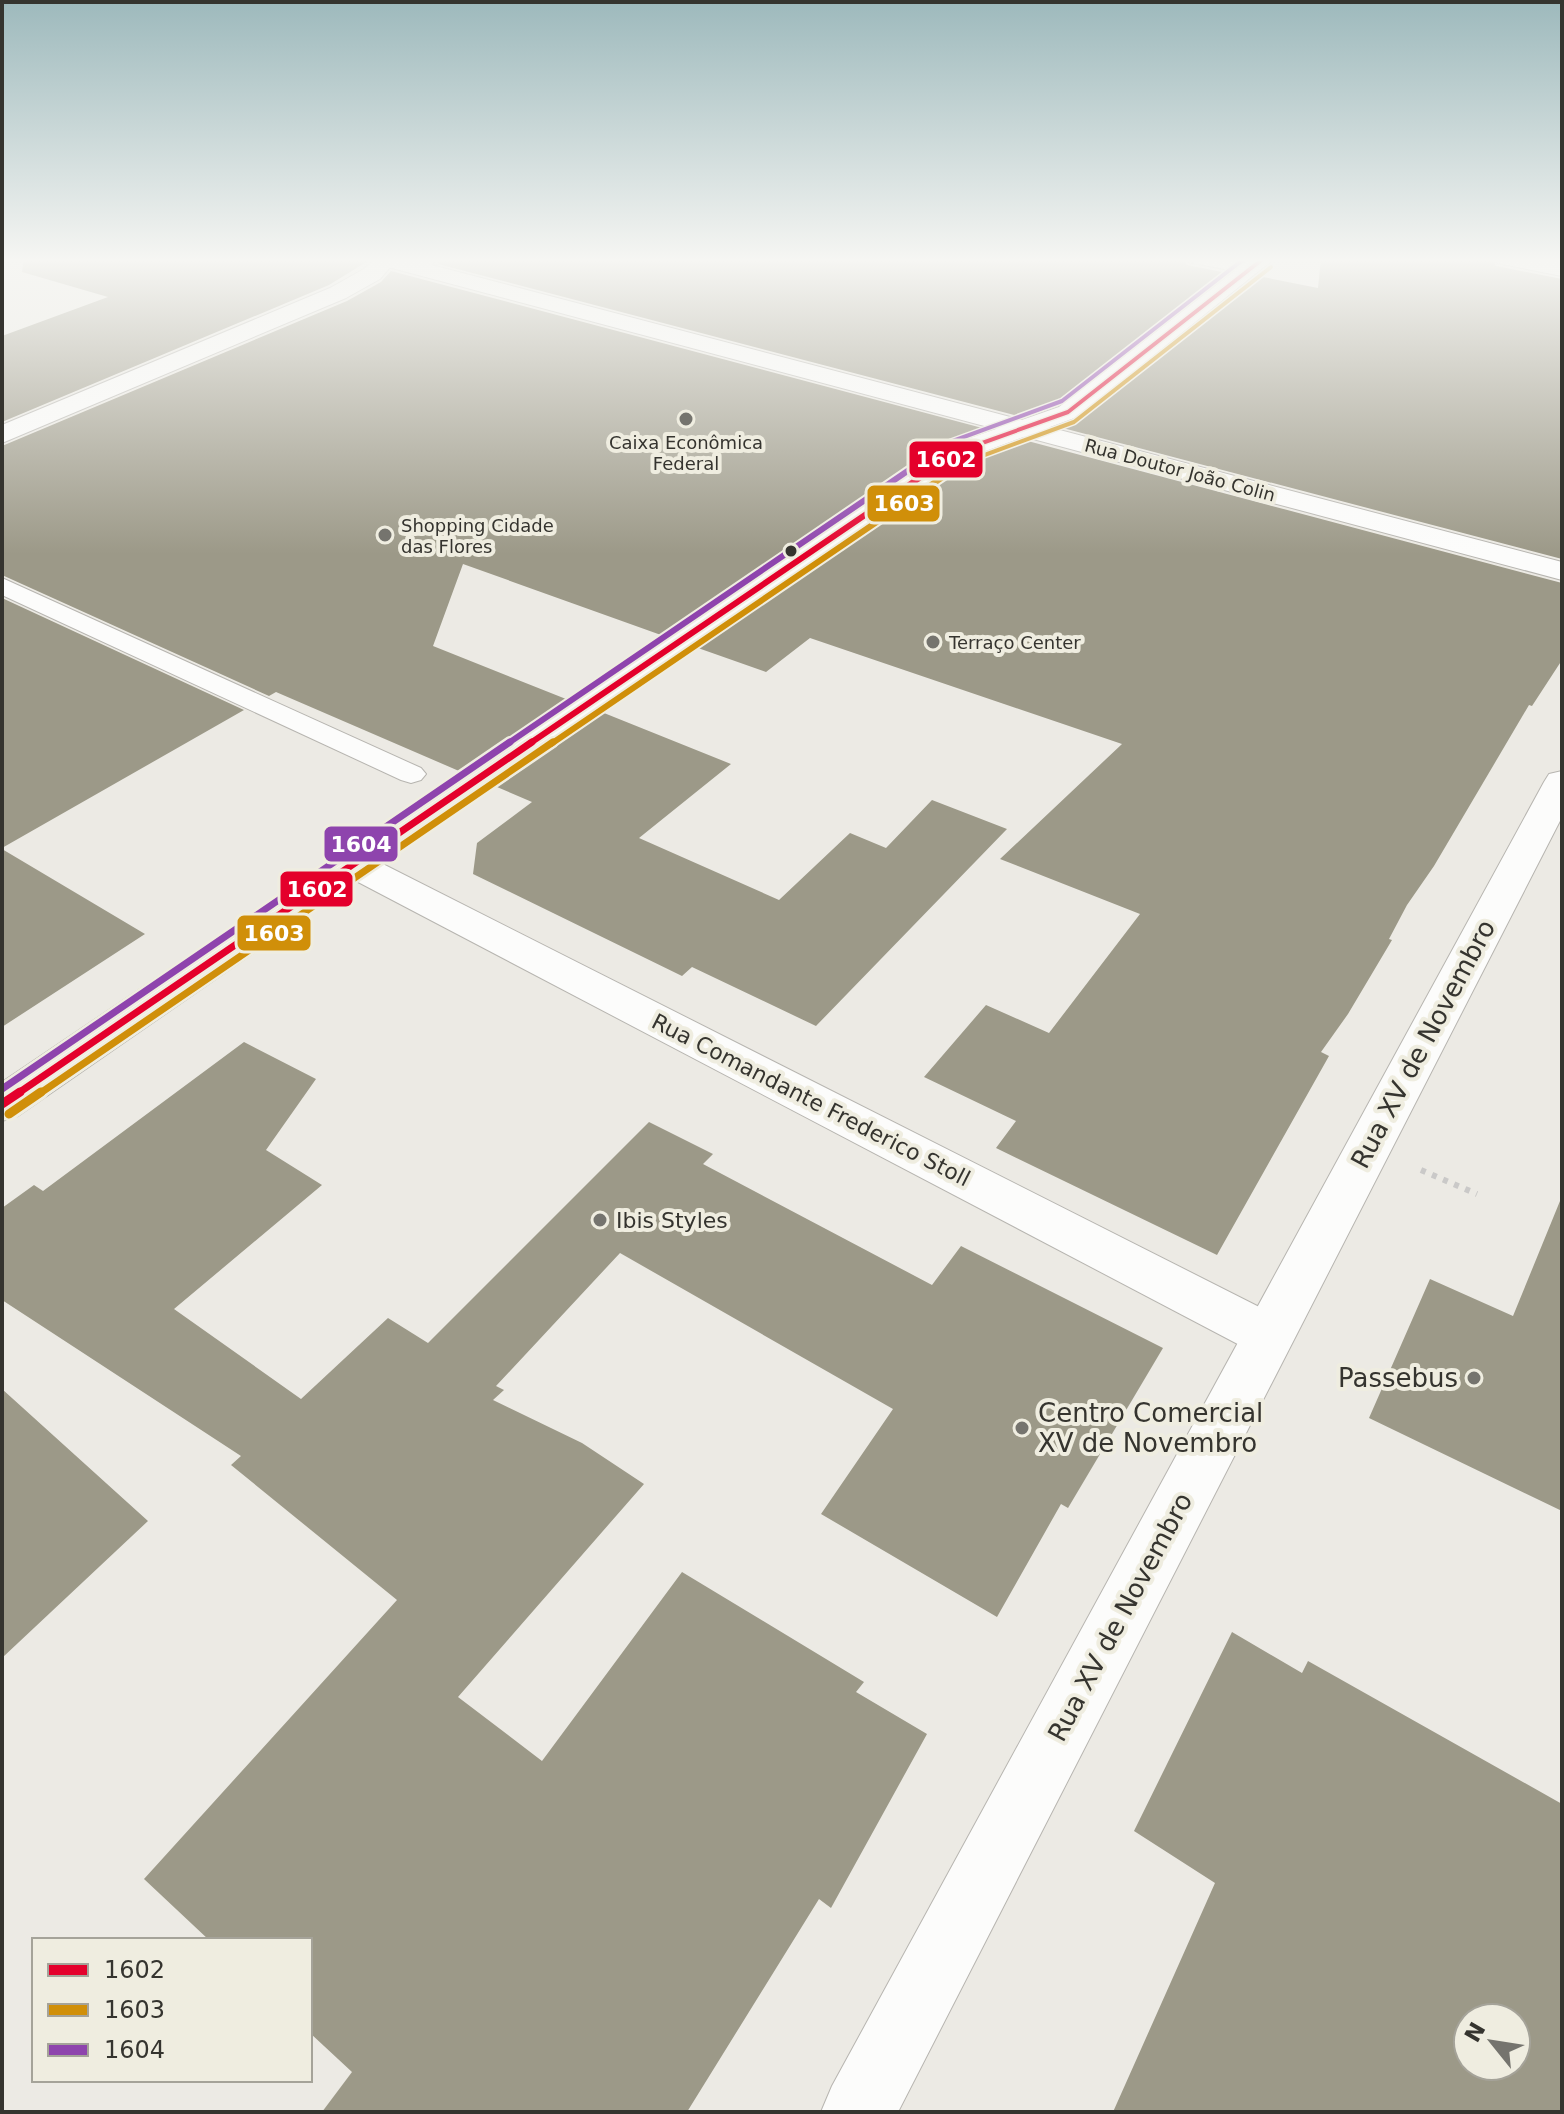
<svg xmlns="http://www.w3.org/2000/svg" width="1564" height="2114" font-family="'DejaVu Sans',sans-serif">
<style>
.building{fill:#9c9988;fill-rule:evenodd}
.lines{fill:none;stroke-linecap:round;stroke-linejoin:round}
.lane-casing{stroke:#b7b5b0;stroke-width:2}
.street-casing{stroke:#b7b5b0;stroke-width:2}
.secondary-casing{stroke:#b7b5b0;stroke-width:2}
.primary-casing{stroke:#b7b5b0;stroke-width:2}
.path{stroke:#cac9c8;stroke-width:6;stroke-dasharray:5 7;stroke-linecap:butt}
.lane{fill:#fcfcfb;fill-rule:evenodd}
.street{fill:#fcfcfb;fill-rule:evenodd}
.secondary{fill:#fcfcfb;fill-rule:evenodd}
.primary{fill:#fcfcfb;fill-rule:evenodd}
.bus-1-far3-casing{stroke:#efede0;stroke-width:7}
.bus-1-far2-casing{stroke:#efede0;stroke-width:10}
.bus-1-far1-casing{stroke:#efede0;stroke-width:12}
.bus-1-casing{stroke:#efede0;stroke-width:15}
.bus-2-far3-casing{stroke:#efede0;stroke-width:7}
.bus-2-far2-casing{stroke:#efede0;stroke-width:10}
.bus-2-far1-casing{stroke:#efede0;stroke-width:12}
.bus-2-casing{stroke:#efede0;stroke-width:15}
.bus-3-far2-casing{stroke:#efede0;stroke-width:7}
.bus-3-far1-casing{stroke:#efede0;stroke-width:10}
.bus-3-casing{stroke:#efede0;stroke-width:12}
.bus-1-far3{stroke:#e4002b;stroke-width:4}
.bus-1-far2{stroke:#e4002b;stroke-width:6}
.bus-1-far1{stroke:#e4002b;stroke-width:7}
.bus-1{stroke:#e4002b;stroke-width:9}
.bus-2-far3{stroke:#d08f09;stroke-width:4}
.bus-2-far2{stroke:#d08f09;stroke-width:6}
.bus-2-far1{stroke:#d08f09;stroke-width:7}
.bus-2{stroke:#d08f09;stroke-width:9}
.bus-3-far2{stroke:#8e44ad;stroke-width:4}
.bus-3-far1{stroke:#8e44ad;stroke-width:6}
.bus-3{stroke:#8e44ad;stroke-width:7}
.poi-dot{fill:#75746e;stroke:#efede0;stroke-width:3}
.bus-dot{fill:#35342f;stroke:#efede0;stroke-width:3}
.labels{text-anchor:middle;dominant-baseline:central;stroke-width:8;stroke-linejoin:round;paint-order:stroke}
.far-poi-label{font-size:18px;fill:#35342f;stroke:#efede0;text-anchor:start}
.far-street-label{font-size:18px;fill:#35342f;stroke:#efede0}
.street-label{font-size:22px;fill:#35342f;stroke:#efede0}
.poi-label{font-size:22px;fill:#35342f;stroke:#efede0;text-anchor:start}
.near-street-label{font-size:26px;fill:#35342f;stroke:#efede0}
.near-poi-label{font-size:26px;fill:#35342f;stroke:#efede0;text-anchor:end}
.line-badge{stroke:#efede0;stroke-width:3}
.badge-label{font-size:22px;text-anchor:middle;font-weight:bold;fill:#fff}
</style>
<rect width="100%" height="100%" fill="#eceae4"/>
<path class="building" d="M24,258H367L368,261L329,285L2,422V336L108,297L22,272Z
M445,258H1170L1183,261L1187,265L1227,273L1058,404L1022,417L438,264Z
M1321,258H1491L1496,266L1562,279V559L1059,427L1079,419L1258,276L1318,288Z
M391,271L986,429L945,444L661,635L463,564L433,646L566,699L459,771L276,692L269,696L2,575V446L347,301L381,282Z
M1024,440L1562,583V660L1532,706L1529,705L1434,866L1407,905L1389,939L1392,940L1348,1014L1321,1052L1329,1056L1217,1255L996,1148L1016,1121L924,1077L986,1005L1049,1033L1140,914L1000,859L1122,744L810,638L766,672L698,648L968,461Z
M2,598L244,710L2,848Z
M604,713L731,764L639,838L779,900L850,833L886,848L932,800L1007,829L816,1026L692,967L682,976L473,874L477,843L532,802L497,787Z
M2,849L145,934L2,1027Z
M244,1042L316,1079L266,1150L322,1185L174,1309L301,1399L388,1318L428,1343L649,1122L713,1154L703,1164L932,1285L961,1246L1163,1348L1068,1508L1061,1504L997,1617L821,1514L893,1409L620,1253L496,1386L504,1390L493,1400L582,1443L644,1484L458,1697L542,1761L682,1572L864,1682L856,1692L927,1734L831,1908L819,1899L687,2112H322L352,2072L310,2033V1940H209L144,1879L397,1600L231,1465L241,1456L2,1300V1208L34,1185L43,1191Z
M1560,1201H1562V1511L1369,1418L1430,1279L1513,1316Z
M2,1389L148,1521L2,1658Z
M1232,1632L1302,1673L1308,1661L1562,1804V2112H1113L1215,1883L1134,1831ZM1468,2018H1516V2066H1468Z"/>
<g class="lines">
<g class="lane-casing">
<path id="lane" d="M1185,258H1220L1256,265L1259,269L1250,274L1188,262Z
M2,578L421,768L426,774L421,780L411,783L401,780L2,595Z"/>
</g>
<g class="street-casing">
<path id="street" d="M413,258H442L420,271H404L401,266Z
M1494,258H1538L1562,262V276L1497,263Z
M353,852L367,856L1287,1321L1295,1336L1287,1351L1269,1358L1251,1351L339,872L334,864L339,856Z"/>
</g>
<g class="secondary-casing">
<path id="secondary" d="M375,258L397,259L380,279L346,298L2,443V425L330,288L364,269Z
M1251,258H1275L1077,417L967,458L18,1116L2,1121V1082L947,446L1059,407Z
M1562,771V817L898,2112H821L832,2086L1544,782L1549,774Z"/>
</g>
<g class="primary-casing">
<path id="primary" d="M370,258H405L1562,562V580L373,263Z"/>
</g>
<path class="path" d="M1421,1170L1477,1194"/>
<use href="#lane" class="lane"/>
<use href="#street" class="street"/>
<use href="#secondary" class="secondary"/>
<use href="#primary" class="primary"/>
<g class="bus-1-far3-casing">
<path id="bus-1-far3" d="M928,472L957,452L1068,412L1264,258"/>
</g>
<g class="bus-1-far2-casing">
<path id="bus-1-far2" d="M529,744L931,470"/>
</g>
<g class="bus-1-far1-casing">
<path id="bus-1-far1" d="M17,1094L532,742"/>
</g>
<g class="bus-1-casing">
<path id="bus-1" d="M2,1104L20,1092"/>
</g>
<g class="bus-2-far3-casing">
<path id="bus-2-far3" d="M950,472L963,463L1074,422L1271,267"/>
</g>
<g class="bus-2-far2-casing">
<path id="bus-2-far2" d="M551,744L953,470"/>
</g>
<g class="bus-2-far1-casing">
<path id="bus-2-far1" d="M39,1094L553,742"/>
</g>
<g class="bus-2-casing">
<path id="bus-2" d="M9,1114L41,1092"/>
</g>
<g class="bus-3-far2-casing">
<path id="bus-3-far2" d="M906,472L950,442L1062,401L1245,258"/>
</g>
<g class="bus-3-far1-casing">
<path id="bus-3-far1" d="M507,744L909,470"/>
</g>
<g class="bus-3-casing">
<path id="bus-3" d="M2,1089L510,742"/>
</g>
<use href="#bus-1-far3" class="bus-1-far3"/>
<use href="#bus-1-far2" class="bus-1-far2"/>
<use href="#bus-1-far1" class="bus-1-far1"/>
<use href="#bus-1" class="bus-1"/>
<use href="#bus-2-far3" class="bus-2-far3"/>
<use href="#bus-2-far2" class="bus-2-far2"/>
<use href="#bus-2-far1" class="bus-2-far1"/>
<use href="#bus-2" class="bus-2"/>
<use href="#bus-3-far2" class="bus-3-far2"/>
<use href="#bus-3-far1" class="bus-3-far1"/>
<use href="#bus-3" class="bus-3"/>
</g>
<linearGradient id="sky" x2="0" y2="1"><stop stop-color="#9db9bc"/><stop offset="0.47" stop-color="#f6f6f3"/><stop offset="1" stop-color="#f6f6f3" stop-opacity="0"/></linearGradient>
<rect width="1564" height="554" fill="url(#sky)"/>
<g class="poi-dot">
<circle cx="686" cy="419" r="8"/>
<circle cx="385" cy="535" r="8"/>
<circle cx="933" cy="642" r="8"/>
<circle cx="600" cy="1220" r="8"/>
<circle cx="1474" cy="1378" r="8"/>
<circle cx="1022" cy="1428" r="8"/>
</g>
<circle class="bus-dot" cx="791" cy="551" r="7"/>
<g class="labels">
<g class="far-poi-label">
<text x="686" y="442" text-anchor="middle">Caixa Econômica<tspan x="686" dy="21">Federal</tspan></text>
<text x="401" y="525">Shopping Cidade<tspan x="401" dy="21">das Flores</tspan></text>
<text x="949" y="642">Terraço Center</text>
</g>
<g class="far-street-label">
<text transform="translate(1180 470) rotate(15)">Rua Doutor João Colin</text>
</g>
<g class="street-label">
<text transform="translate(811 1100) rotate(27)">Rua Comandante Frederico Stoll</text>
</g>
<g class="poi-label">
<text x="616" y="1220">Ibis Styles</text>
</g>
<g class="near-street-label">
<text transform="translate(1423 1044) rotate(-62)">Rua XV de Novembro</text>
<text transform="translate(1120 1617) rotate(-62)">Rua XV de Novembro</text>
</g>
<g class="near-poi-label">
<text x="1458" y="1378">Passebus</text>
<text x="1038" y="1413" text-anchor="start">Centro Comercial<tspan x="1038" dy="30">XV de Novembro</tspan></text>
</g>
</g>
<g class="line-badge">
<rect x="908" y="440" width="76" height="39" rx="8" fill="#e4002b"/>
<rect x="866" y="484" width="75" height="39" rx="8" fill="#d08f09"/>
<rect x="323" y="825" width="76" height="38" rx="8" fill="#8e44ad"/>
<rect x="279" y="870" width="75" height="38" rx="8" fill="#e4002b"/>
<rect x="236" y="914" width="76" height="38" rx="8" fill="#d08f09"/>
</g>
<g class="badge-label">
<text x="946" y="467">1602</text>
<text x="904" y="511">1603</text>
<text x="361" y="852">1604</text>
<text x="317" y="897">1602</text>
<text x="274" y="941">1603</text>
</g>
<rect width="1564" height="2114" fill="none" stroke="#35342f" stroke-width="8"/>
<rect x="32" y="1938" width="280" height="144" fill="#efede0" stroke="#a5a399" stroke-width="2"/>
<rect x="48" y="1964" width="40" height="12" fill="#e4002b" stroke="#a5a399" stroke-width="2"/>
<text x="104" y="1978" font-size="24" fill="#35342f">1602</text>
<rect x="48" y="2004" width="40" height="12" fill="#d08f09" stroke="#a5a399" stroke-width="2"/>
<text x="104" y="2018" font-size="24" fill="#35342f">1603</text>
<rect x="48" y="2044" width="40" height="12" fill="#8e44ad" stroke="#a5a399" stroke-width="2"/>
<text x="104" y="2058" font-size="24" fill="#35342f">1604</text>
<g transform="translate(1492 2042) rotate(300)"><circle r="38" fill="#efede0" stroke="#a5a399" stroke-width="2"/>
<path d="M0-6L14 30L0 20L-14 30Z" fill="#75746e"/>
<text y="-12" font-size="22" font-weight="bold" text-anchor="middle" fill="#35342f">N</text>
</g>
</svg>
